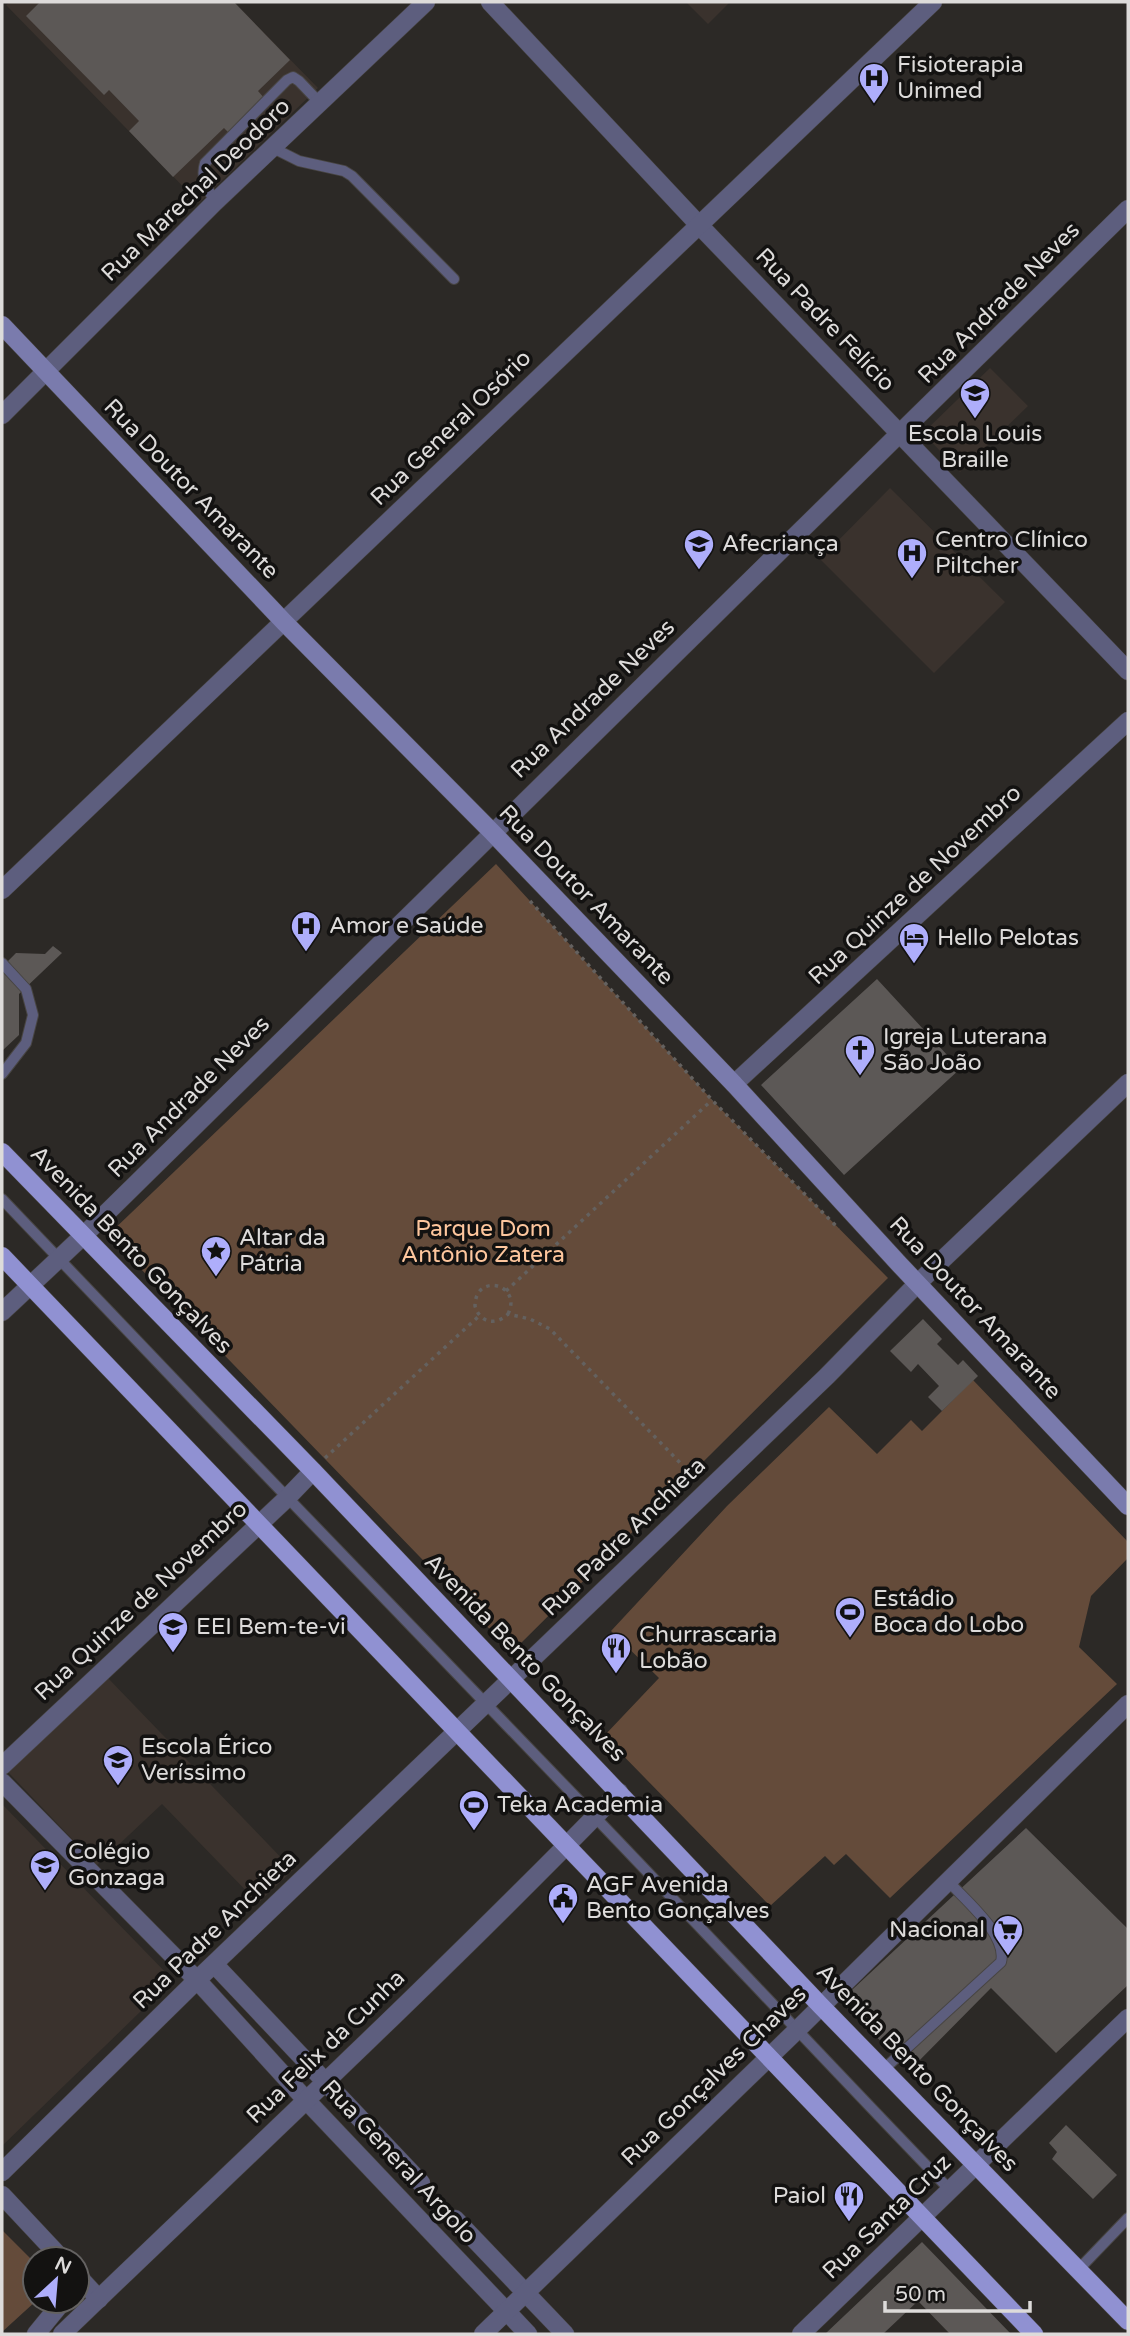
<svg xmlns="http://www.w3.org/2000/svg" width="1130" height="2336" font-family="'Varela Round',sans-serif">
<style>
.built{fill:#3a322d}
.green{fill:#644b3a}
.building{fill:#5c5856}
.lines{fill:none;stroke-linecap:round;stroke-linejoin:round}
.service-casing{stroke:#484543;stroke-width:12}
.minor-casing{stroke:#484543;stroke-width:19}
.tertiary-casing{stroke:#484543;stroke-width:19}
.secondary-casing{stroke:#484543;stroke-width:19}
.primary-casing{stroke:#484543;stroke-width:19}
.path{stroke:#64615f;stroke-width:3.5;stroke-dasharray:3.5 5;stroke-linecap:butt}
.service{stroke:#5d5e7e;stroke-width:10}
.minor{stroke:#5d5e7e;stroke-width:18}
.tertiary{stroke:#5d5e7e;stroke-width:18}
.secondary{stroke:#7a7bad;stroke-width:18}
.primary{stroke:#9091d2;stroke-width:18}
.labels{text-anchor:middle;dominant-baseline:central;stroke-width:7;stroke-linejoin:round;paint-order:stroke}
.poi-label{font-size:23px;fill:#dddbda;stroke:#131211;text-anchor:start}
.street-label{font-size:23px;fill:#dddbda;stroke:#131211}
.park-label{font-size:23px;fill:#fdc69d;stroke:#131211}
</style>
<rect width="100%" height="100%" fill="#2c2926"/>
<path class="built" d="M10,2H234L318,88L199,203L6,5Z
M686,2H730L708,24Z
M990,368L1028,406L960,472L923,433Z
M890,488L1005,602L934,673L820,559Z
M106,1676L293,1870L258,1903L162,1804L97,1865L7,1771Z
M2,1804L173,1980L2,2146Z"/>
<path class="green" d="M496,864L712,1100L888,1278L512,1652L108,1235Z
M973,1380L1128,1542V1558L1091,1596L1079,1647L1117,1684L890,1898L846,1854L834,1865L825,1856L770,1906L604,1736L659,1678L611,1631L727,1506L829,1407L877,1454L911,1420L922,1431Z
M2,2230L35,2263L36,2301L2,2332Z"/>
<path class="building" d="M40,2H234L290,60L258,91L265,99L230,134L224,128L173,177L129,131L139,121L109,90L104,95L26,16Z
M53,946L62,953L19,994V1035L2,1051V967L16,953L45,954Z
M877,979L960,1069L844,1175L761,1085Z
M923,1319L942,1339L937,1344L958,1365L963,1360L978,1376L942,1411L928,1397L939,1386L918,1364L911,1372L890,1351Z
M1026,1828L1128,1929V1985L1056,2053L991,1988L910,2070L840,2001Z
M1066,2125L1117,2175L1093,2199L1052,2159L1057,2152L1049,2143Z
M922,2242L1011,2334H950L918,2301L883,2334H825Z"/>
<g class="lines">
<g class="service-casing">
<path id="service" d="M273,148L299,161L344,171L352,176L454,279
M215,202C208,189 200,179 205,163L287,80L293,77L299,81L320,103
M2,963L26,989L33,1015L26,1043L2,1074
M2,1199C198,1406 396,1610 594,1816C713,1940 830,2066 950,2190
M884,2069L1001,1962C1008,1935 965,1900 948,1881
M1079,2269L1128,2218"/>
</g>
<g class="minor-casing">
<path id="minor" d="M490,2L699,225L1128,671
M734,1084L1128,721
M2,1312L83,1236L1128,209
M2,1766L286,1499L313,1471
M2,1782L197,1980L306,2100L528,2334
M214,1964L421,2183
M2,2172L197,1980L456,1732
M2,2195L62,2259
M455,2219L565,2334
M77,2275L99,2299
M36,2334L63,2301
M801,2334L1128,2018"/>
</g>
<g class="tertiary-casing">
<path id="tertiary" d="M2,415L215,202L426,2
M2,890L933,2
M456,1732L827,1376L918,1283L1128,1083
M62,2334C249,2154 439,1977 619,1792
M483,2334L796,2031L1128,1704"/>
</g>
<g class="secondary-casing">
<path id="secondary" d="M2,325L284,622L492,832L734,1084L900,1265L1128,1506"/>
</g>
<g class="primary-casing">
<path id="primary" d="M2,1152L313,1471L821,2006L1128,2321
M2,1256L1034,2334"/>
</g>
<path class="path" d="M530,901L712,1100L839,1229
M506,1291L712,1100
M508,1314C523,1284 475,1272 475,1306C480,1323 496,1326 508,1314L530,1319L550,1329L691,1474
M325,1458L479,1316
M432,2195L444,2207"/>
<use href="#service" class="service"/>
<use href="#minor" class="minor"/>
<use href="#tertiary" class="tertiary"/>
<use href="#secondary" class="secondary"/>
<use href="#primary" class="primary"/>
</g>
<defs>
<g id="hospital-pin" transform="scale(1.575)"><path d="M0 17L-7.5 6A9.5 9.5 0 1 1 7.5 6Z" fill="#aeaefb" stroke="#131211"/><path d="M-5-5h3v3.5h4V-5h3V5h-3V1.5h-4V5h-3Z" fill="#111"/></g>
<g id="school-pin" transform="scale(1.575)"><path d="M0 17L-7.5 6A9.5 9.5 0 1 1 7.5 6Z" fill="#aeaefb" stroke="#131211"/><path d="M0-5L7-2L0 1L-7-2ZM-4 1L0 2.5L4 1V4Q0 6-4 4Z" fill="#111"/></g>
<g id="hotel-pin" transform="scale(1.575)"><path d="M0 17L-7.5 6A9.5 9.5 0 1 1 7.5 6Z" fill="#aeaefb" stroke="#131211"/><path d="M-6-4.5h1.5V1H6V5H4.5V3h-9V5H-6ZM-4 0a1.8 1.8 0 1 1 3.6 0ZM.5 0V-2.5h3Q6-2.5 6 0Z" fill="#111"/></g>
<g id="church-pin" transform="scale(1.575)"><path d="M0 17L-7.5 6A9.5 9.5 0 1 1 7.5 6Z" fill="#aeaefb" stroke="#131211"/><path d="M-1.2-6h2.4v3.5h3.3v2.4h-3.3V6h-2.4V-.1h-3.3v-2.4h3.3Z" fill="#111"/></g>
<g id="sight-pin" transform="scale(1.575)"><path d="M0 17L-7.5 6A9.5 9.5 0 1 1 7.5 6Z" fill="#aeaefb" stroke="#131211"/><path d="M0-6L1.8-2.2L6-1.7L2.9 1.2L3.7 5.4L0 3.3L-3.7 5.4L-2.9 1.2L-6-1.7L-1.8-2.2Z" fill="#111"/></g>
<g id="stadium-pin" transform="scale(1.575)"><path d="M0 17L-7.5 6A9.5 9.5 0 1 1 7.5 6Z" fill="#aeaefb" stroke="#131211"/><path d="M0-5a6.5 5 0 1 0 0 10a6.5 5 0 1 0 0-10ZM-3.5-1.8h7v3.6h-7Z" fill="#111"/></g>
<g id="restaurant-pin" transform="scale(1.575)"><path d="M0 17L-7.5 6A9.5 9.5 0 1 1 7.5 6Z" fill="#aeaefb" stroke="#131211"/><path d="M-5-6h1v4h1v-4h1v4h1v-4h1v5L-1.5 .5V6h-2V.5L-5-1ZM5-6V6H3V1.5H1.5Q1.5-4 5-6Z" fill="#111"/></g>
<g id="civic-pin" transform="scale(1.575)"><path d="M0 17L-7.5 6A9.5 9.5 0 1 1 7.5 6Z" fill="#aeaefb" stroke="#131211"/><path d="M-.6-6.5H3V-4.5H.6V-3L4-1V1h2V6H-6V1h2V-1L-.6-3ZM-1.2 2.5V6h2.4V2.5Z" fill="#111"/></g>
<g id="supermarket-pin" transform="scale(1.575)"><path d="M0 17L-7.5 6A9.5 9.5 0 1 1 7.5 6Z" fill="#aeaefb" stroke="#131211"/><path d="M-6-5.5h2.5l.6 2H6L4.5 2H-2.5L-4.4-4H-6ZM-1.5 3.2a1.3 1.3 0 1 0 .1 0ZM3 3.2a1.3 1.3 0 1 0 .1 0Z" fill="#111"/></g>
</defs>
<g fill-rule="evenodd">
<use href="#hospital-pin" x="874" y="78"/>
<use href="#school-pin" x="975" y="393"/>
<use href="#school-pin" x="699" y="544"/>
<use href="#hospital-pin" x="912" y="553"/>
<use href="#hospital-pin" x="306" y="926"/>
<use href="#hotel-pin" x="914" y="938"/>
<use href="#church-pin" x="860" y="1050"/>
<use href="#sight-pin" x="216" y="1251"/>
<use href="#stadium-pin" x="850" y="1612"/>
<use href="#school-pin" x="173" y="1627"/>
<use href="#restaurant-pin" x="616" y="1648"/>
<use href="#school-pin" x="118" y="1760"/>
<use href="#stadium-pin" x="474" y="1805"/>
<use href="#school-pin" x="45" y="1865"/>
<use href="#civic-pin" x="563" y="1898"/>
<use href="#supermarket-pin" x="1008" y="1930"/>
<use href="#restaurant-pin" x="849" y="2196"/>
</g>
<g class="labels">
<g class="poi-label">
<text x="897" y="65">Fisioterapia<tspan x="897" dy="26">Unimed</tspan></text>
<text x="975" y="434" text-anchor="middle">Escola Louis<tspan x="975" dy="26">Braille</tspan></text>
<text x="935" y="540">Centro Clínico<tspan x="935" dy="26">Piltcher</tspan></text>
<text x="722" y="544">Afecriança</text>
<text x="329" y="926">Amor e Saúde</text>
<text x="937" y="938">Hello Pelotas</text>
<text x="883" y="1037">Igreja Luterana<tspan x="883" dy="26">São João</tspan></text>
<text x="239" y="1238">Altar da<tspan x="239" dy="26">Pátria</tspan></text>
<text x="873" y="1599">Estádio<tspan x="873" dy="26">Boca do Lobo</tspan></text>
<text x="196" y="1627">EEI Bem-te-vi</text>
<text x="639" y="1635">Churrascaria<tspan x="639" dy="26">Lobão</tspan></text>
<text x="141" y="1747">Escola Érico<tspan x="141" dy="26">Veríssimo</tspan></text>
<text x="497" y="1805">Teka Academia</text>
<text x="68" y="1852">Colégio<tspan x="68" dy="26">Gonzaga</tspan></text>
<text x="586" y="1885">AGF Avenida<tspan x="586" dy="26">Bento Gonçalves</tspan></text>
<text x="985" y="1930" text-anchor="end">Nacional</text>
<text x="826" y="2196" text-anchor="end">Paiol</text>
</g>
<g class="street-label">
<text transform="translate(196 190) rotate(-44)">Rua Marechal Deodoro</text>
<text transform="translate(999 303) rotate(-45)">Rua Andrade Neves</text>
<text transform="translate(825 320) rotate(46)">Rua Padre Felício</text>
<text transform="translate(451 428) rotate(-44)">Rua General Osório</text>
<text transform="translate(191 489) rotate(46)">Rua Doutor Amarante</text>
<text transform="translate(593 699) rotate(-44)">Rua Andrade Neves</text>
<text transform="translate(915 885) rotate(-43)">Rua Quinze de Novembro</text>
<text transform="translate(586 895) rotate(46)">Rua Doutor Amarante</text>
<text transform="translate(189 1097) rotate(-45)">Rua Andrade Neves</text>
<text transform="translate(131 1250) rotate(46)">Avenida Bento Gonçalves</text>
<text transform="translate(975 1308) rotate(47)">Rua Doutor Amarante</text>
<text transform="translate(624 1537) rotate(-44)">Rua Padre Anchieta</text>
<text transform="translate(141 1601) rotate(-43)">Rua Quinze de Novembro</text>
<text transform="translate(525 1658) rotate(46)">Avenida Bento Gonçalves</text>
<text transform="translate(215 1930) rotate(-44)">Rua Padre Anchieta</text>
<text transform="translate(326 2047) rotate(-44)">Rua Felix da Cunha</text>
<text transform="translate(917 2068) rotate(46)">Avenida Bento Gonçalves</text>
<text transform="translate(714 2076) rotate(-44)">Rua Gonçalves Chaves</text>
<text transform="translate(399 2162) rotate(47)">Rua General Argolo</text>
<text transform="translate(887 2217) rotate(-44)">Rua Santa Cruz</text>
</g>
<g class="park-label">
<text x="483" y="1229">Parque Dom<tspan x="483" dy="26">Antônio Zatera</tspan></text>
</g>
</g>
<rect width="1130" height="2336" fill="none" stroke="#dddbda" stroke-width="7"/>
<g transform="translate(56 2280) rotate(26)"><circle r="33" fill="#131211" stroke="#646261" stroke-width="2"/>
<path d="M0-5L12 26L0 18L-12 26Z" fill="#aeaefb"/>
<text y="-10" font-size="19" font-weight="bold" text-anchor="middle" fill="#dddbda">N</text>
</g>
<path d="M885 2301v10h145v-10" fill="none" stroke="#dddbda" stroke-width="3.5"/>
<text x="895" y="2301" font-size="21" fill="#dddbda" stroke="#131211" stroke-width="5" paint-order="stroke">50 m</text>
</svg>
